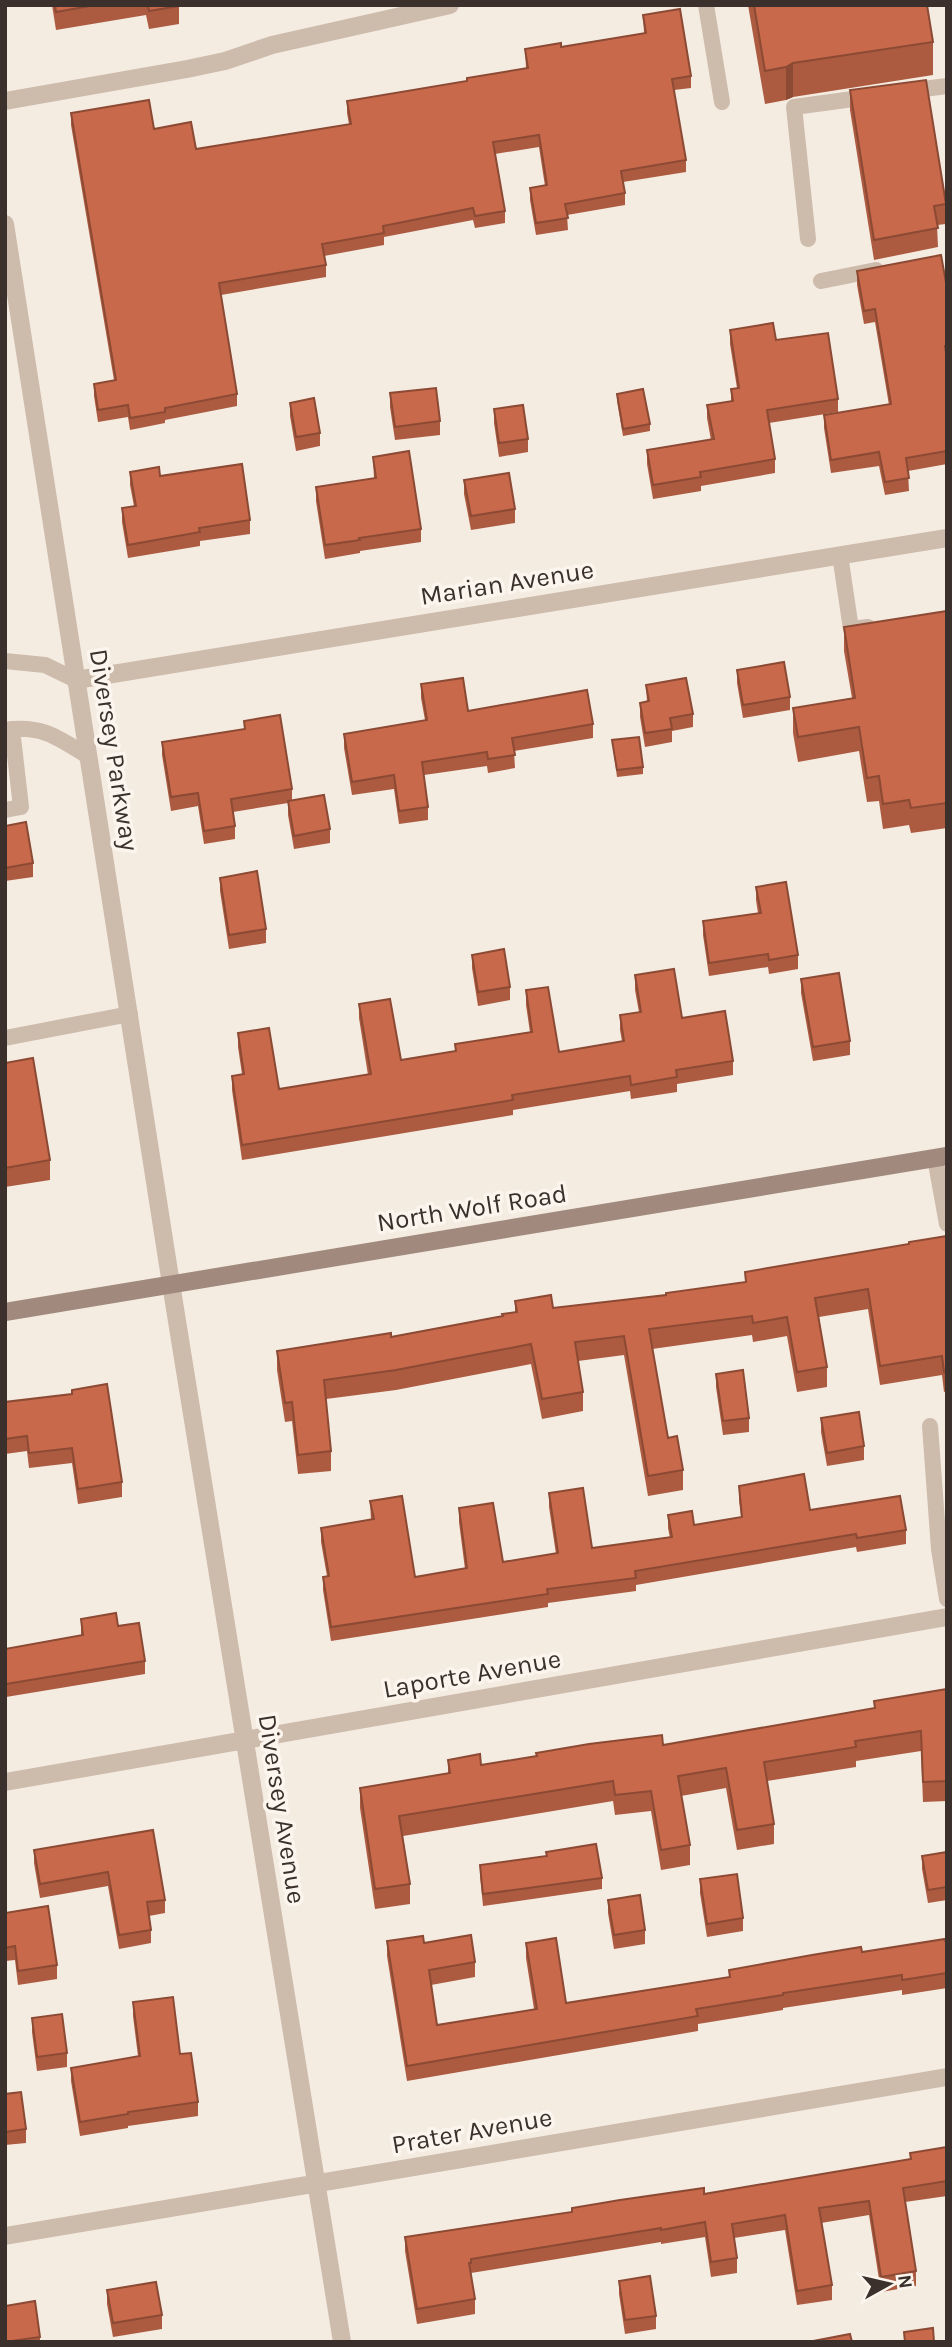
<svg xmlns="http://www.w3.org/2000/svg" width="952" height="2347" font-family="Karla,sans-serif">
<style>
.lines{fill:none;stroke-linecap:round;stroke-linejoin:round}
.lane{stroke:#cdbbac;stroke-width:16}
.street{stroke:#cdbbac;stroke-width:18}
.secondary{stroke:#a18a7d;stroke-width:18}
.wall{fill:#ac5a40}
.shaded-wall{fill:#8c4a34}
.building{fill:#c8694b;stroke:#8c4a34;stroke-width:2}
.labels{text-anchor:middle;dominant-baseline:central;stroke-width:7;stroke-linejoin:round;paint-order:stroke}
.street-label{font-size:26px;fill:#3b302b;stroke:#fbf5ee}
</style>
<rect width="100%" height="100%" fill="#f4ebe1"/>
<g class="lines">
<path class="lane" d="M706,5L722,102
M908,91L947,86
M808,239L794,107L868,97
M821,281L876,270
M840,555L851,629L868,627
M5,661L45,665L76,680
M5,730C42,724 60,739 89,757
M5,810L21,807L12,729
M5,1038L130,1014
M935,1158L947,1224
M930,1426L939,1549L947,1599"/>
<path class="street" d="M5,101L187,69L225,61L272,45L450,5
M5,224L171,1284L342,2342
M76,680L947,538
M5,1782L947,1617
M5,2236L947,2077"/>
<path class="secondary" d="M5,1312L947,1156"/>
</g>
<path class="wall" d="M52,5H179V24L149,29L146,15L56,30Z
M748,5H927L933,42V75L793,97L786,100L765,104Z
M643,15L691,76V88L674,90L686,160V172L623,182L625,193V205L567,215L568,230L536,235L530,200V188L545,186L539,147L495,154L505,211V223L475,228L473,220L384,237V245L324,256L326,265V277L221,295L237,394V406L165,420V423L130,430L128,417L98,422L94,396V384L114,380L71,125V113L154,129L196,149L349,124L347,113V101L467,81L526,68L525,49L561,47L644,33Z
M850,90L946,204V224L937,225L938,247L874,260L850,110Z
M857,271L947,288V464L908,471L909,491L885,495L879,466L831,473L824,428V415L889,405L875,322L864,324L857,285Z
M730,330L776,340L838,399V412L769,423L775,459V473L701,486V491L653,499L647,464V450L711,440L707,418V405L731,401V389L737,388L730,344Z
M390,393L440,421V435L395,440L390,407Z
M617,394L650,424V431L623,436L617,401Z
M290,403L320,433V446L296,451L290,416Z
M494,409L528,439V452L499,457L494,423Z
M373,457L421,529V542L360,551V553L325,559L316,501V487L374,478Z
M130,472L160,476L250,520V534L200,541V546L128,558L122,522V508L134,506L130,485Z
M464,480L515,509V523L471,530L464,494Z
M947,611V828L911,833L909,825L883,829L879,801L867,802L859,751L798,762L793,733V708L852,698L844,651V627Z
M737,670L790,697V710L743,718L737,683Z
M421,684L468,711L593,724V738L514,751L515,768L488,773L487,766L424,775L428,807V820L399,824L394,789L352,795L344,748V734L425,720L421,698Z
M646,685L693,714V727L672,731V742L645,747L640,717V703L647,702Z
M244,721L292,789V801L330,829V843L294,849L288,815V803L233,812L235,826V839L204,844L198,806L171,811L162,755V742L244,729Z
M612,740L643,767V774L617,777Z
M5,826L33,863V877L5,881Z
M220,878L266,929V943L229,949L220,891Z
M756,887L798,955V969L769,974L768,967L709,976L703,935V921L758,913L756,900Z
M472,955L510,987V1000L478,1006L472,968Z
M635,975L733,1061V1075L677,1084V1092L631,1099L630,1091L513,1110V1115L242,1160L232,1090V1076L242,1074L238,1047V1033L279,1089L368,1075L359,1018V1004L401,1060L455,1052V1044L530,1032L526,1005V990L559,1052L622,1041L620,1030V1015L639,1012L635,990Z
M801,979L850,1041V1055L813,1061L801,993Z
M5,1063L50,1160V1180L5,1187Z
M947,1236V1391L944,1392L942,1375L880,1385L868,1309L819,1317L827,1367V1387L797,1392L787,1336L753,1342L752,1335L652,1349L668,1438L683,1470V1490L648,1496L624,1355L578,1361L583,1392V1411L542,1419L531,1364L396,1390L326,1399L331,1451V1471L298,1474L292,1421L285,1422L277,1370V1351L391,1337L502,1316L515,1312V1301L553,1308L666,1295L745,1282V1272L909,1244Z
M716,1374L749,1418V1432L723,1435L716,1387Z
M5,1402L122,1482V1497L78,1504L72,1463L29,1468L27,1451L5,1454Z
M821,1418L864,1446V1460L827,1466L821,1432Z
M739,1486L810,1510L906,1530V1544L857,1552L856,1547L636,1585V1591L548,1603V1607L331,1641L323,1590V1577L327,1576L321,1542V1528L371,1520L370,1501L415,1577L465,1569L459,1522V1508L503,1562L556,1554L549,1507V1493L592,1548L670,1538L668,1528V1515L694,1525L741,1517L739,1500Z
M81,1619L145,1661V1674L6,1697L5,1649L81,1636Z
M947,1689V1801L923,1802L921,1751L856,1761V1767L767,1781L774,1824V1844L737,1850L726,1788L681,1796L690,1845V1865L661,1870L651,1811L615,1815L613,1801L403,1836L410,1884V1904L375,1909L360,1808V1788L448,1774V1760L481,1765L663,1745L874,1708V1701Z
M153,1830L165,1900V1913L149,1916L151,1930V1943L119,1949L108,1886L40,1898L34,1863V1850Z
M546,1852L602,1878V1889L483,1906L480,1876V1865L546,1856Z
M947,1852V1900L928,1903L922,1869V1856Z
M700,1879L743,1918V1931L707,1937L700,1893Z
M608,1900L645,1930V1944L614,1949L608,1913Z
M5,1913L57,1965V1979L18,1985L15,1960L5,1961Z
M387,1941L424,1943L475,1962V1977L431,1985L437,2025L534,2009L526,1958V1943L566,2003L729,1977V1970L862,1952L947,1947V1988L902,1995V1990L783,2008V2010L698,2024V2031L407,2081L387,1956Z
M133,2002L180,2054L198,2102V2116L128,2126V2128L80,2136L71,2081V2068L138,2056L133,2016Z
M32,2018L67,2053V2067L37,2071L32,2032Z
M5,2094L26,2129V2143L5,2145Z
M947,2147V2196L905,2202L916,2271V2286L881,2292L869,2215L821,2223L832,2285V2300L797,2305L785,2230L734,2238L737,2258V2273L711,2277L705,2237L661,2244V2242L471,2273L475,2299V2314L417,2324L405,2251V2237L572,2212V2208L704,2194L910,2159V2153Z
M619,2281L656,2316V2329L625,2334L619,2294Z
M107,2290L162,2315V2329L113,2337L107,2304Z
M40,2337V2342H5Z"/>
<path class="shaded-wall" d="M793,63V97L786,100V67Z"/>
<path class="building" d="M55,5H95L56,12Z
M148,5H179V6L149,11Z
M754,5H927L933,42L793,63L786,67L765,71Z
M680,9L691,76L672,79L686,160L621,171L625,193L565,204L568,218L536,223L530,188L547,185L539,135L493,142L505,211L475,216L473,208L383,226L384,233L322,244L326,265L219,283L237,394L165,408V412L130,418L128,405L98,410L94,384L116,380L71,113L149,100L154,129L191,122L196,149L351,124L347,101L467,81V78L528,68L525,49L561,43V47L646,33L643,15Z
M926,80L946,204L934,206L938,228L874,240L850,90Z
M941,255L947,288V346H945L947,359V451L906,458L909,478L885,482L879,452L831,460L824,415L891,404L875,309L864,311L857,271Z
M773,323L776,340L828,333L838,399L767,410L775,459L700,472L701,477L653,485L647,450L714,439L707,405L733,401L731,389L739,388L730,330Z
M436,388L440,421L395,427L390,393Z
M643,389L650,424L623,429L617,394Z
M314,398L320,433L296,437L290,403Z
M523,405L528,439L499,443L494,409Z
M409,451L421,529L359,538L360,540L325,545L316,487L376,478L373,457Z
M242,464L250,520L199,528L200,532L128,545L122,508L136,506L130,472L159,467L160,476Z
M509,473L515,509L471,516L464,480Z
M947,611V803L911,808L909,800L883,804L879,776L867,778L859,727L798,737L793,708L855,698L844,627Z
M784,662L790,697L743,705L737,670Z
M463,678L468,711L587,690L593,724L512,738L515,755L488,759L487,752L422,762L428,807L399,811L394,775L352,782L344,734L427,720L421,684Z
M686,678L693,714L670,718L672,729L645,733L640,703L649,701L646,685Z
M280,715L292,789L231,799L235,826L204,831L198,793L171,797L162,742L245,729L244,721Z
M639,737L643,767L617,770L612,740Z
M324,795L330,829L294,836L288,801Z
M26,822L33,863L5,868V826Z
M257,871L266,929L229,935L220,878Z
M786,882L798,955L769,960L768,954L709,963L703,921L761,913L756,887Z
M504,949L510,987L478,992L472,955Z
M674,969L682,1018L725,1011L733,1061L676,1070L677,1077L631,1085L630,1076L512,1095L513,1100L242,1145L232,1076L244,1074L238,1033L269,1028L279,1089L371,1074L359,1004L390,999L401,1060L456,1051L455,1044L532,1032L526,990L548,987L559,1052L624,1041L620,1015L641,1012L635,975Z
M839,973L850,1041L813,1047L801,979Z
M33,1058L50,1160L5,1168V1063Z
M947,1236V1372H944L942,1356L880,1366L868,1289L815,1298L827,1367L797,1372L787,1317L753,1323L752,1316L649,1329L668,1438L677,1436L683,1470L648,1476L624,1336L575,1342L583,1392L542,1399L531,1344L396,1370L324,1380L331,1451L298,1455L292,1402L285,1403L277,1351L391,1333V1337L503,1316L502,1314L517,1312L515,1301L551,1295L553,1308L666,1295V1293L746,1282L745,1272L909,1244V1242Z
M743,1370L749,1418L723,1421L716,1374Z
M107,1384L122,1482L78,1489L72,1448L29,1453L27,1436L5,1439V1402L72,1394V1390Z
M859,1412L864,1446L827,1453L821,1418Z
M804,1474L810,1510L900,1496L906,1530L857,1538L856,1534L635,1571L636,1578L547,1589L548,1594L331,1627L323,1577L329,1576L321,1528L374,1519L370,1501L402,1496L415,1577L467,1568L459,1508L493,1503L503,1562L558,1553L549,1493L583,1488L592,1548L672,1537L668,1515L692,1511L694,1525L742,1517L739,1486Z
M116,1613L118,1626L139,1623L145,1661L6,1684L5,1649L83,1635L81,1619Z
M947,1689V1781L923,1782L921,1731L855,1741L856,1747L764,1762L774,1824L737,1830L726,1768L678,1776L690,1845L661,1850L651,1791L615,1795L613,1781L399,1816L410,1884L375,1889L360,1788L450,1773L448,1760L480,1754L481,1765L537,1756L536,1753L589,1744L662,1735L663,1745L875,1708L874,1701Z
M153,1830L165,1900L147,1902L151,1930L119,1935L108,1872L40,1884L34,1850Z
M596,1844L602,1878L483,1894L480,1865L547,1856L546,1852Z
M947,1852V1887L928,1890L922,1856Z
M737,1874L743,1918L707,1924L700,1879Z
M640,1895L645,1930L614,1935L608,1900Z
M48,1906L57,1965L18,1971L15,1946L5,1948V1913Z
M471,1935L475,1962L429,1970L437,2025L537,2009L526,1943L556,1938L566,2003L730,1977L729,1970L812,1955L861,1947L862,1952L945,1939L947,1947V1973L902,1980V1975L783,1993V1995L696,2009L698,2016L407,2066L387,1941L423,1936L424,1943Z
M173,1997L180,2054L191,2053L198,2102L128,2112V2114L80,2122L71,2068L140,2056L133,2002Z
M62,2014L67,2053L37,2057L32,2018Z
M21,2092L26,2129L5,2132V2094Z
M947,2147V2181L903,2188L916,2271L881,2277L869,2201L819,2208L832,2285L797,2291L785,2215L732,2224L737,2258L711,2262L705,2222L661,2230V2228L471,2259V2263H469L475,2299L417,2309L405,2237L572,2212V2208L620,2200L704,2188V2194L828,2173L911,2159L910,2153Z
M650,2276L656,2316L625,2320L619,2281Z
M156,2282L162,2315L113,2323L107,2290Z
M35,2301L40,2337L5,2342V2306Z
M933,2328L934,2342H905L904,2332Z
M850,2334L852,2342H808Z"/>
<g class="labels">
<g class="street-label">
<text transform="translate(507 583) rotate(-9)">Marian Avenue</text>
<text transform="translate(114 750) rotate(81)">Diversey Parkway</text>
<text transform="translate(472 1208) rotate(-9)">North Wolf Road</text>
<text transform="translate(472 1674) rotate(-10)">Laporte Avenue</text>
<text transform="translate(282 1809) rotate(81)">Diversey Avenue</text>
<text transform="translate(472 2131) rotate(-10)">Prater Avenue</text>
</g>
</g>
<rect width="952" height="2347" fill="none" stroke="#3b302b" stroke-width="14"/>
<g transform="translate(889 2284) rotate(82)" stroke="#fbf5ee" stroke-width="5" paint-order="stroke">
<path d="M0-5L12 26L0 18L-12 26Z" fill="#3b302b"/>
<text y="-10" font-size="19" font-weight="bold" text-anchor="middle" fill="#3b302b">N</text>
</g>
</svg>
